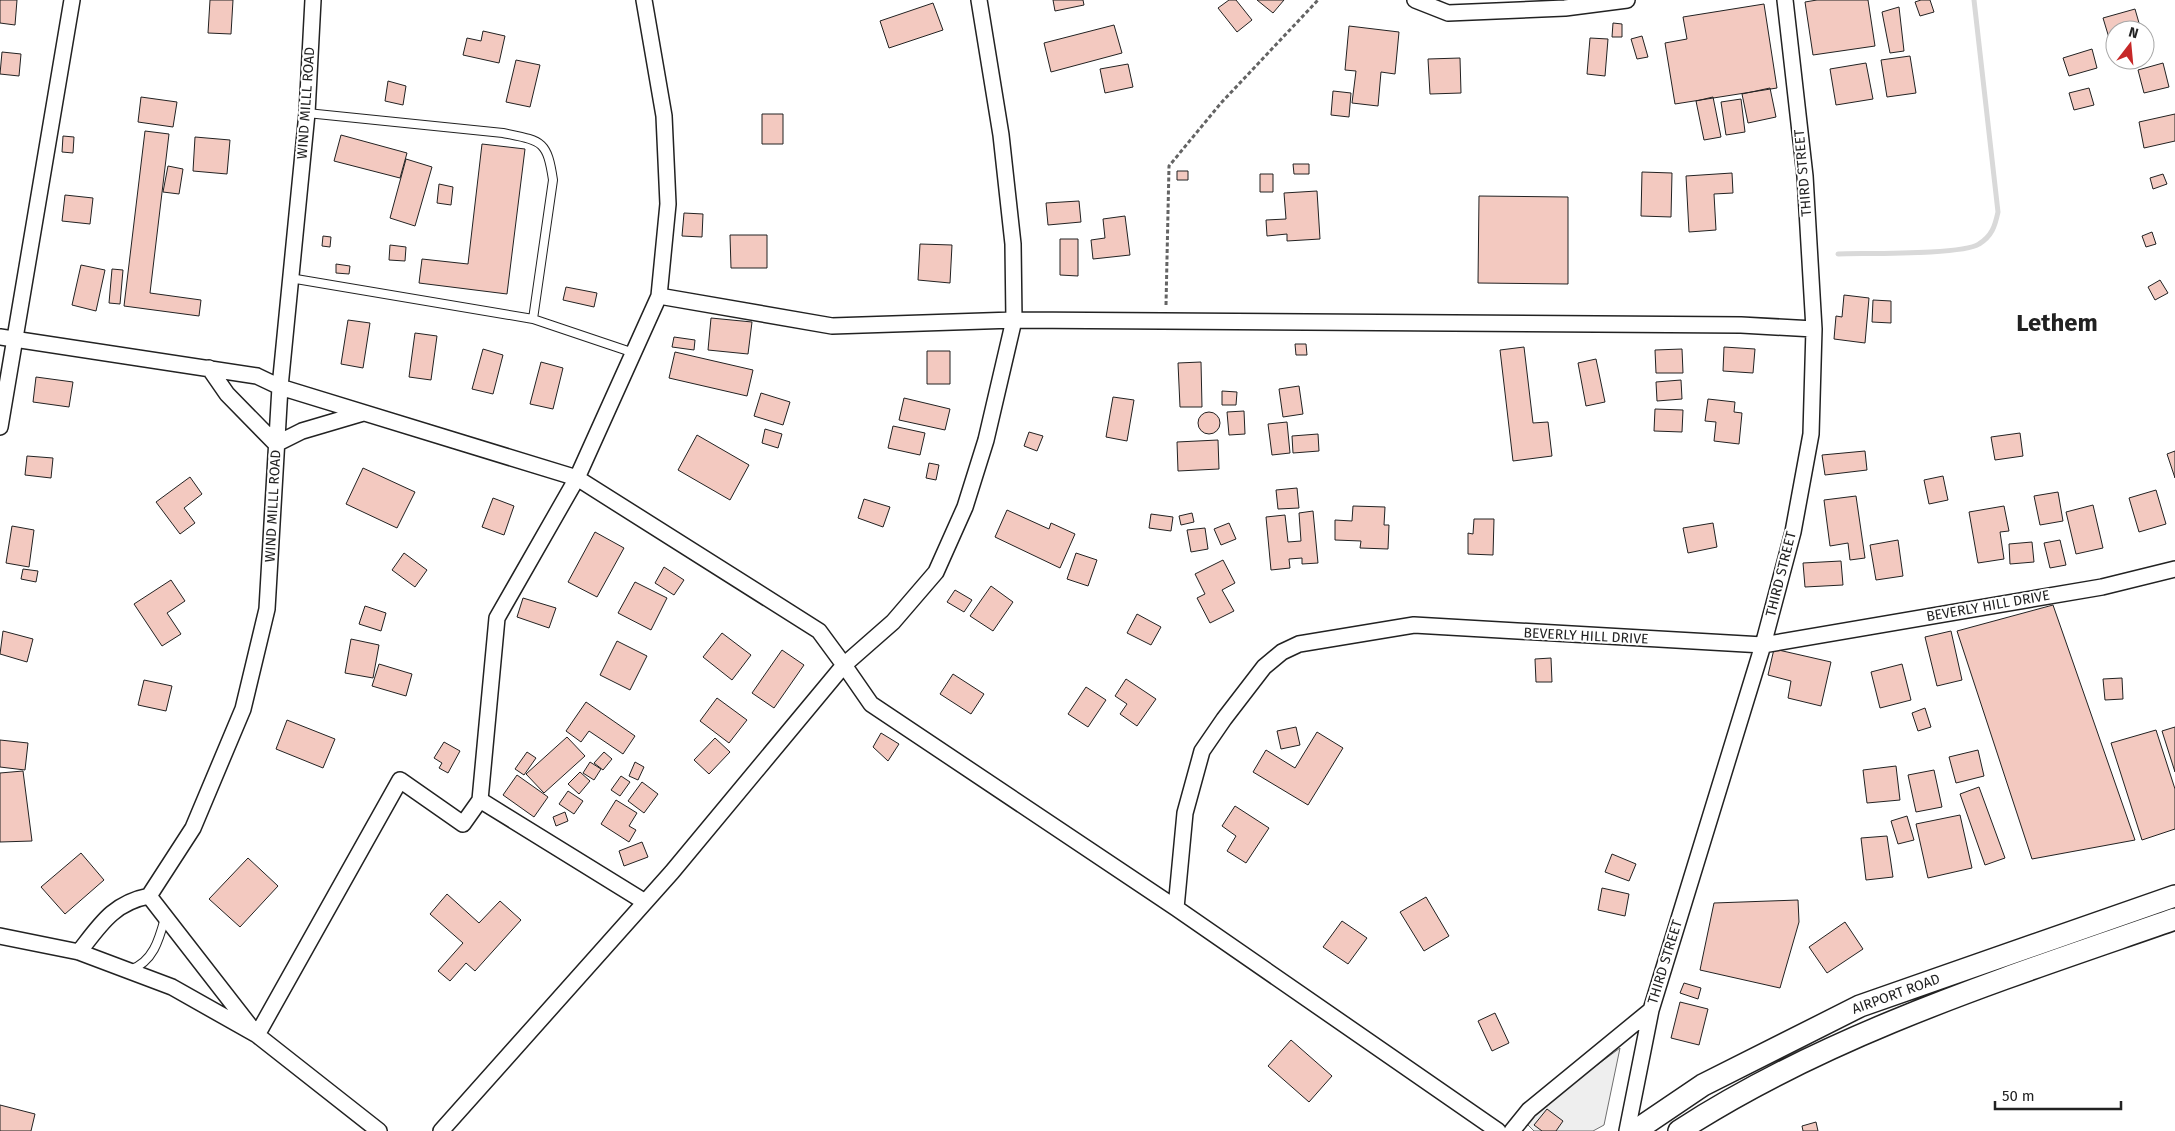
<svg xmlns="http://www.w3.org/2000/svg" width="2175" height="1131" font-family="'Fira Sans',sans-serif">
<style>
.green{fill:#eee;stroke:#6f6f6f}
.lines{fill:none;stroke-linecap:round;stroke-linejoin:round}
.stream{stroke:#d9d9d9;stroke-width:5}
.building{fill:#f3c9c0;stroke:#222}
.lane-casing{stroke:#222;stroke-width:10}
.street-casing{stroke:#222;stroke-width:18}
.secondary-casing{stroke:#222;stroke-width:24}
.path{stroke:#646464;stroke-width:3;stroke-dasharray:4 2.5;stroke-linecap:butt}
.lane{stroke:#fff;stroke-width:8}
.street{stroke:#fff;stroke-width:15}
.secondary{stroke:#fff;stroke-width:21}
.labels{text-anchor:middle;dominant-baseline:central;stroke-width:4;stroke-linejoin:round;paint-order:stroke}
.street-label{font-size:14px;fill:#222;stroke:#fff}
.town-label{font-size:24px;font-weight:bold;fill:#222;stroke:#fff}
</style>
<rect width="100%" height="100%" fill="#fff"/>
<path class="green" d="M1620,1048L1604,1125L1593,1131H1534L1525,1122L1535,1111Z"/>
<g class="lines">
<path class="stream" d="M1838,254C1863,253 1963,255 1979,244C1992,236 1995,226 1998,212L1974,0"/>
</g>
<path class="building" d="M0,0H17L15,25L0,23Z
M210,0H233L231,34L208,33Z
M1053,0H1083L1084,5L1055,11Z
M1229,0H1236L1252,20L1237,32L1218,8Z
M1257,0H1284L1273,13Z
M1817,0H1868L1875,46L1813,55L1805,2Z
M1921,0H1930L1934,12L1920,16L1915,2Z
M933,3L943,30L889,48L880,21Z
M1764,4L1777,88L1675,104L1665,43L1687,39L1683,17Z
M1899,7L1904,51L1890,53L1882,12Z
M2135,9L2141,30H2115V51H2113L2103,18Z
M1613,23L1622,24V37H1612Z
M1114,25L1122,53L1051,72L1044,43Z
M1349,26L1399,32L1395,74L1381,72L1378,106L1352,103L1356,71L1345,70Z
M483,31L505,36L499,63L463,55L467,38L481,41Z
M1642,36L1648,57L1637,59L1631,39Z
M1590,38L1608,39L1605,76L1587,74Z
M2092,49L2097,68L2069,76L2063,58Z
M2,52L21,54L19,76L0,74Z
M1910,56L1916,93L1887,97L1881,60Z
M1460,58L1461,93L1430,94L1428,59Z
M516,60L540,65L530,107L506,102Z
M1866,63L1873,99L1836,105L1830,69Z
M2163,63L2169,87L2144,93L2138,70Z
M1128,64L1133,87L1105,93L1100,69Z
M388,81L406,86L403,105L385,101Z
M1770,88L1776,117L1748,123L1742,94Z
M2089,88L2094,105L2074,110L2069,93Z
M1333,91L1351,93L1349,117L1331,115Z
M141,97L177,102L173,127L138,122Z
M1713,97L1721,137L1704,140L1696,101Z
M1741,99L1745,132L1726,135L1721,102Z
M762,114H783V144H762Z
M2175,114V141L2144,148L2139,122Z
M145,131L169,134L150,293L201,300L199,316L124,306Z
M341,135L407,153L400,178L334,161Z
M63,136L74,137L73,153L62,152Z
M195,137L230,140L227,174L193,171Z
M482,144L525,149L507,294L419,283L422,259L468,264Z
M406,159L432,167L415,226L390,218Z
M1293,164H1309V174H1294Z
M168,166L183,169L179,194L163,192Z
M1177,171H1188V180H1177Z
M1642,172L1672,173L1671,217L1641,216Z
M1732,173L1733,193L1714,194L1716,230L1689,232L1686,176Z
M1260,174H1273V192H1260Z
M2163,174L2167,184L2153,189L2150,178Z
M439,184L453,187L451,205L437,203Z
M1317,191L1320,239L1287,241V234L1267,236L1266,220L1286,219L1284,193Z
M65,195L93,198L90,224L62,221Z
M1479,196L1568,197V284L1478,283Z
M1079,201L1081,222L1048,225L1046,203Z
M684,213L703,214L702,237L682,236Z
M1125,216L1130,255L1093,259L1091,240L1105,238L1103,219Z
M2152,232L2156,244L2146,247L2142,236Z
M730,235H767V268H731Z
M323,236L331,237L330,247L322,246Z
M1060,239H1078V276L1060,275Z
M920,244L952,245L950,283L918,280Z
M390,245L406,247L405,261L389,260Z
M336,264L350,266L349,274L336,273Z
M81,265L105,270L96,311L72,305Z
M112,269L123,270L120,304L109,303Z
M2160,280L2168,293L2155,300L2148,287Z
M566,287L597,293L594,307L563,300Z
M1844,295L1869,298L1865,343L1834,339L1836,316L1842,317Z
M1873,300L1891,301V323L1872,322Z
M711,318L752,322L748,354L708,350Z
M348,320L370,323L363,368L341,364Z
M415,333L437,336L431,380L409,377Z
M674,337L695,340L694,350L672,347Z
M1295,344H1306L1307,355H1296Z
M1524,347L1533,423L1548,422L1552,456L1513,461L1500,350Z
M1724,347L1755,349L1753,373L1723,371Z
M483,349L503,355L493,394L472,389Z
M1682,349L1683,373H1656L1655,350Z
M927,351H950V384H927Z
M675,352L753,370L747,396L669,378Z
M1596,359L1605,402L1586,406L1578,363Z
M541,362L563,368L553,409L530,404Z
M1201,362L1202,407H1180L1178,363Z
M36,377L73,382L69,407L33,402Z
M1681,380L1682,399L1657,401L1656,382Z
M1299,386L1303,414L1283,417L1279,389Z
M1222,391L1237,392L1236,405H1222Z
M761,393L790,402L783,425L754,416Z
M1113,397L1134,400L1127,441L1106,437Z
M904,398L950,409L945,430L899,420Z
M1708,399L1735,402L1734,412L1742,413L1739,444L1714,441L1716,422L1705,421Z
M1655,409L1683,410L1682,432L1654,431Z
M1244,411L1245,434L1229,435L1227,412Z
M1198 423a11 11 0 1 1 22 0a11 11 0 1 1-22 0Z
M1287,422L1290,453L1272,455L1268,424Z
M893,426L925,433L920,455L888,448Z
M765,429L782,434L778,448L762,443Z
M1029,432L1043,436L1037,451L1024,446Z
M2020,433L2023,456L1995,460L1991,437Z
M1318,434L1319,451L1293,453L1292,436Z
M697,435L749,465L730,500L678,470Z
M1218,440L1219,469L1178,471L1177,442Z
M1865,451L1867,470L1825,475L1822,455Z
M2175,451V478L2167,454Z
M27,456L53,458L51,478L25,475Z
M929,463L939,465L936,480L926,478Z
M363,468L415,492L397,528L346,504Z
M1943,476L1948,500L1929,504L1924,480Z
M190,477L202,494L184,508L195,523L180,534L156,502Z
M1297,488L1299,508L1278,509L1276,490Z
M2156,490L2166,524L2139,532L2129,498Z
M2058,492L2063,521L2040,525L2034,496Z
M1856,496L1865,558L1850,560L1848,543L1830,546L1824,500Z
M493,498L514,506L504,535L482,527Z
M864,499L890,507L883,527L858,518Z
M2093,505L2103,548L2076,554L2066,512Z
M1353,506L1385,507L1384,525H1389L1388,549L1360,548L1361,541L1335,540V520L1352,521Z
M2004,506L2009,531L2000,532L2004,559L1978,563L1969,512Z
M1007,510L1049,529L1051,523L1075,534L1060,568L995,537Z
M1313,511L1318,563L1302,564V558L1289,559L1290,568L1271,570L1266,517L1285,515L1288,542L1301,541L1299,513Z
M1192,513L1194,522L1181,525L1179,516Z
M1151,514L1173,517L1171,531L1149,528Z
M1474,519H1494L1493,555L1468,554V533L1473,534Z
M1229,523L1236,539L1221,545L1214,529Z
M1713,523L1717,547L1688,553L1683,528Z
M12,526L34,530L29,567L6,563Z
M1205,528L1208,549L1191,552L1187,530Z
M595,532L624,548L597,597L568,582Z
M1898,540L1903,576L1876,580L1870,545Z
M2060,540L2066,565L2050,568L2044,543Z
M2032,542L2034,562L2010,564L2009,544Z
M404,553L427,570L415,587L392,570Z
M1076,553L1097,560L1088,586L1067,579Z
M1223,560L1235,583L1222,590L1234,611L1210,623L1197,598L1205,594L1195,574Z
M1841,561L1843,585L1805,587L1803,563Z
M664,567L684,580L674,595L655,583Z
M23,569L38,571L36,582L21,579Z
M171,580L185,601L167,613L181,634L162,646L134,604Z
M635,582L667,598L651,630L618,613Z
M991,586L1013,602L993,631L970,616Z
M955,590L972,600L964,612L947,602Z
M523,598L556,608L549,628L517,617Z
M2053,605L2135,840L2032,859L1957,631Z
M365,606L386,613L381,631L359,624Z
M1137,614L1161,627L1151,645L1127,633Z
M3,631L33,639L27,662L0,654Z
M1951,631L1962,680L1937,686L1925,637Z
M722,633L751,655L732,680L703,657Z
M351,639L379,645L373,678L345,673Z
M617,641L647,656L630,690L600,675Z
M1774,649L1831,662L1821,706L1788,698L1791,681L1768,675Z
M782,650L804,665L774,708L752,693Z
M1551,658L1552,682H1536L1535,659Z
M379,664L412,674L406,696L372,686Z
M1902,664L1911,700L1880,708L1871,672Z
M953,674L984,694L971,714L940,694Z
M2122,678L2123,699L2105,700L2103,679Z
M1126,679L1156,699L1137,726L1120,714L1127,704L1115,696Z
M144,680L172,686L166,711L138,705Z
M1086,687L1106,700L1088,727L1068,714Z
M717,698L747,720L729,743L700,721Z
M586,702L635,736L623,754L589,731L581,742L566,731Z
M1925,708L1931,727L1918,731L1912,713Z
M287,720L335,739L323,768L276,749Z
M1296,727L1300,745L1281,749L1277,731Z
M2175,727V772L2162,731Z
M2156,730L2175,789V829L2142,840L2111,743Z
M1317,732L1343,748L1308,805L1253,772L1266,750L1295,768Z
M881,733L899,744L888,761L873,747Z
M567,737L585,756L544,793L526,774Z
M715,738L730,752L709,774L694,760Z
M0,740L28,743L25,770L0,767Z
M444,742L460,751L448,773L439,768L442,763L434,758Z
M1978,750L1984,776L1956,783L1949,757Z
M527,752L536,758L524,775L515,769Z
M604,752L612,759L603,770L594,763Z
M590,762L601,769L594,780L583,773Z
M635,762L644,767L638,780L629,776Z
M1896,766L1900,800L1867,803L1863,770Z
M1934,770L1942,807L1916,812L1908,775Z
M23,771L32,841L0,842V773Z
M580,772L590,781L579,794L568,784Z
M517,775L548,797L534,817L503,795Z
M621,776L630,782L620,796L611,790Z
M642,782L658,794L644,813L628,801Z
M1979,787L2005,858L1985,865L1960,794Z
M568,791L583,801L574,814L559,804Z
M616,800L637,813L629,826L636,830L629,842L601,824Z
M1235,806L1269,828L1246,863L1227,851L1236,836L1222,826Z
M565,812L568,821L556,826L553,817Z
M1960,815L1972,868L1928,878L1916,824Z
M1907,816L1914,840L1898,844L1891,821Z
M1887,836L1893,877L1866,880L1861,838Z
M642,842L648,857L624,866L619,851Z
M81,853L104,880L65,914L41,887Z
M1612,854L1636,864L1629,881L1605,872Z
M248,858L278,886L240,927L209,899Z
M1602,888L1629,894L1625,916L1598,910Z
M447,894L479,923L500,901L521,920L475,971L466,963L450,981L438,971L463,943L430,914Z
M1426,897L1449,936L1424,951L1400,912Z
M1798,900L1799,922L1780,988L1700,970L1714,903Z
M1342,921L1367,938L1348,964L1323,947Z
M1845,922L1863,949L1827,973L1809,947Z
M1684,983L1701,988L1698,999L1680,993Z
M1680,1002L1708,1009L1699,1045L1671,1038Z
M1495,1013L1509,1043L1492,1051L1478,1021Z
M1291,1040L1332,1076L1309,1102L1268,1066Z
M0,1105L35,1114L31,1131H0Z
M1547,1109L1563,1121L1556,1131H1542L1534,1125Z
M1816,1122L1818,1131H1803L1802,1126Z"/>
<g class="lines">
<g class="lane-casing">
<path id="lane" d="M307,113L503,133C542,141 547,140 553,180L533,319
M290,278L533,319L634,353
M130,970C153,962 159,940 165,918"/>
</g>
<g class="street-casing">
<path id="street" d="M979,0L1001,135L1013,244L1014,320L986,440L965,507L936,572L893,622L844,665L871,704L1176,908L1498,1131
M1415,0L1448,13L1565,8L1627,0
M659,296L832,326L1014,320L1741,325L1814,329
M0,337L257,376L280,387L577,478L497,618L480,800L645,902
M209,368L227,394L276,444L302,431L363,413
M0,427L72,0
M149,896L257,1035L400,780L463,824L480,800
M1176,908L1185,813L1202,751L1224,719L1264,667L1282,652L1299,644L1414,625L1763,645L2102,587L2175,569
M0,936L79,952L172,987L257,1035L379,1131
M79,952C100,925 113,903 149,896L193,828L243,709L267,609L280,387L307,113L313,0
M441,1131L672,872L844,665L819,631L577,478L659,296L668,204L664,116L644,0
M1512,1131L1529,1110L1651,1010
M1627,1131L1651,1010L1763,645L1793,532L1811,434L1814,329L1805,176L1785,0"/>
</g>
<g class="secondary-casing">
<path id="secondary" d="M1635,1131L1703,1085L1860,1006L2175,896
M1679,1131C1830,1033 2006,978 2175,919"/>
</g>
<path class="path" d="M1166,305L1169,166L1221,103L1318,0"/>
<use href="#lane" class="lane"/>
<use href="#street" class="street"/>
<use href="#secondary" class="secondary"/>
</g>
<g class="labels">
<g class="street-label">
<text transform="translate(306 103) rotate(-86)">WIND MILLL ROAD</text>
<text transform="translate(1803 173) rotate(-95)">THIRD STREET</text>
<text transform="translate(273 506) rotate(-87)">WIND MILLL ROAD</text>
<text transform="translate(1781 574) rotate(-76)">THIRD STREET</text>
<text transform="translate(1988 606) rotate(-10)">BEVERLY HILL DRIVE</text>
<text transform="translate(1586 636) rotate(3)">BEVERLY HILL DRIVE</text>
<text transform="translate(1665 962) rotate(-73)">THIRD STREET</text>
<text transform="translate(1896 994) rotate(-20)">AIRPORT ROAD</text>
</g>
<g class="town-label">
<text x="2057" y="323">Lethem</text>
</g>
</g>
<g transform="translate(2130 45) rotate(16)"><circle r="24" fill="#ffffff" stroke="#a7a7a7"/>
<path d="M0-4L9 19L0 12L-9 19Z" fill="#c62828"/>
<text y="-8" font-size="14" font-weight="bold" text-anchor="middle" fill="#222222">N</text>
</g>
<path d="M1995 1101v8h126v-8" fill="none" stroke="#222222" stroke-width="2.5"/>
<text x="2002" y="1101" font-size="15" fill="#222222" stroke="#ffffff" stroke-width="4" paint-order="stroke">50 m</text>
</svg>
